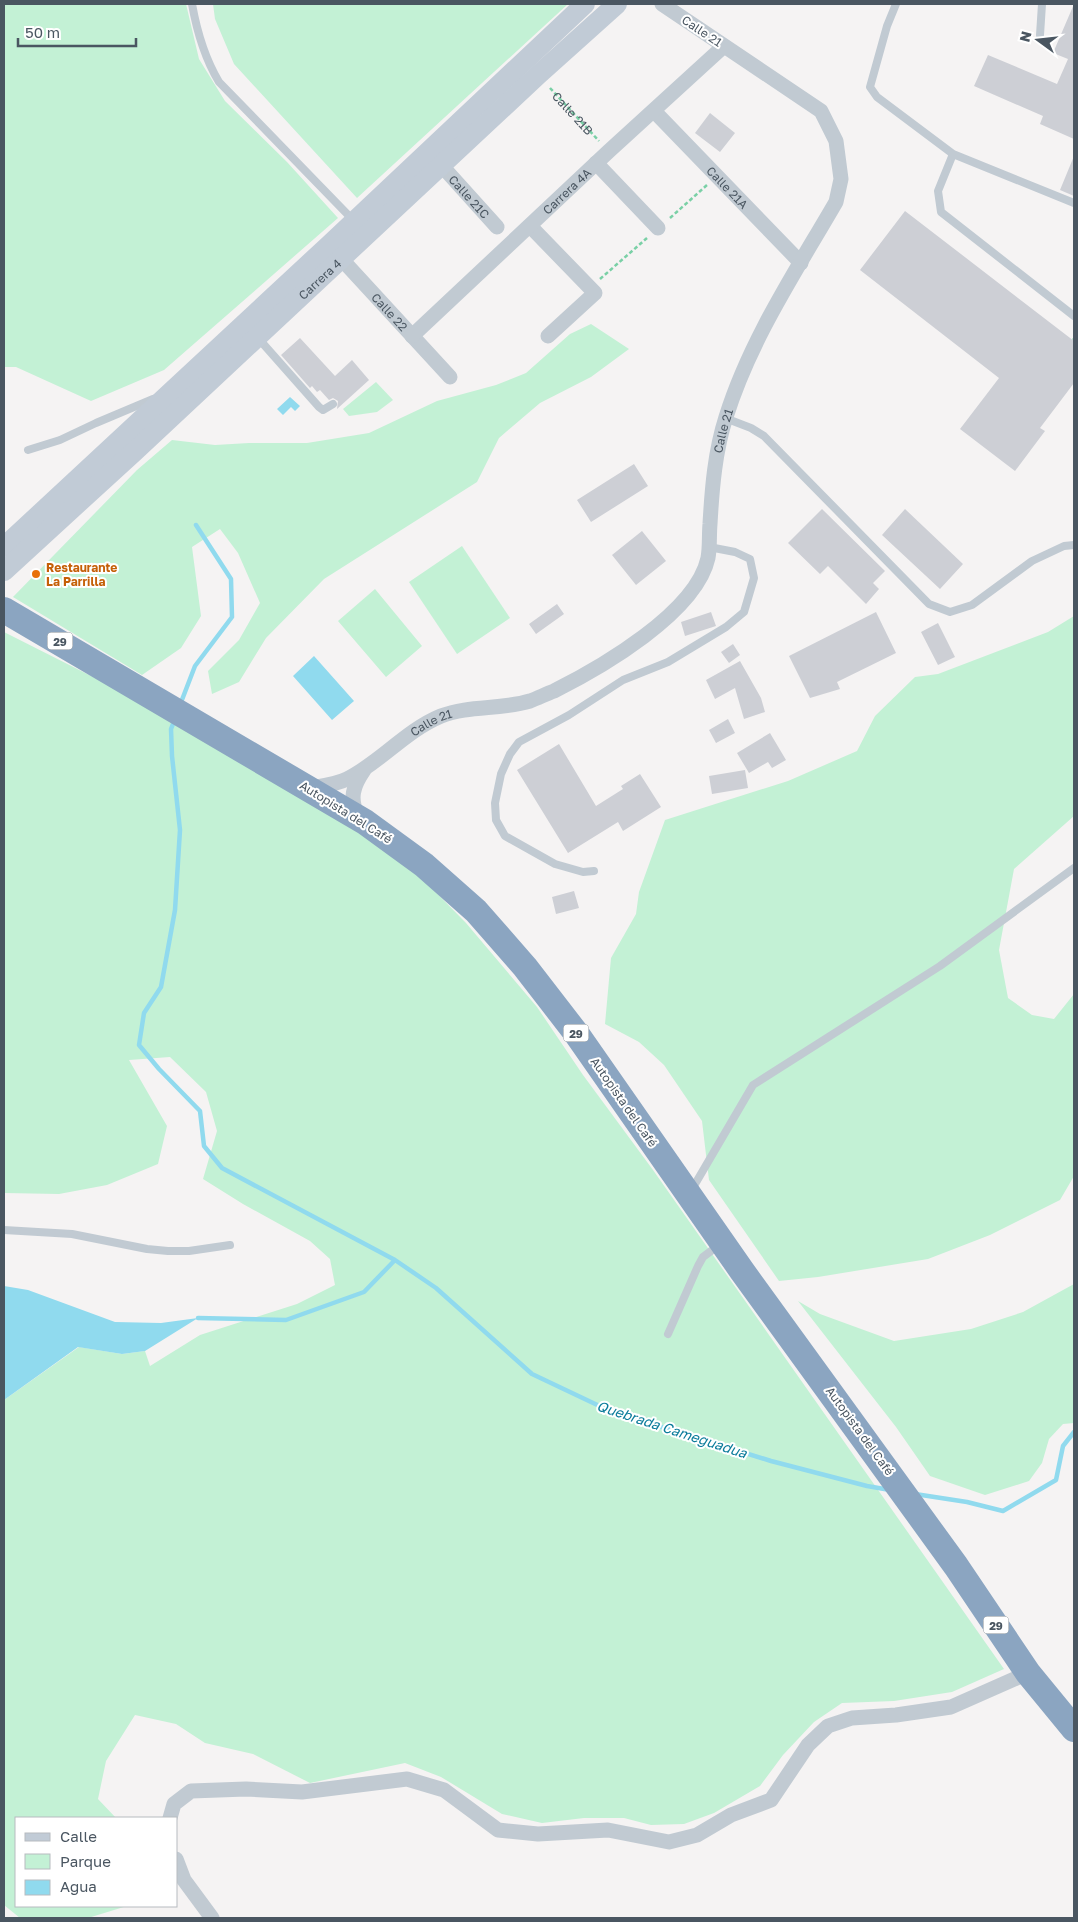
<svg xmlns="http://www.w3.org/2000/svg" width="1078" height="1922" font-family="'Golos Text',sans-serif">
<style>
.green{fill:#c3f1d5}
.water{fill:#90daee}
.lines{fill:none;stroke-linecap:round;stroke-linejoin:round}
.stream{stroke:#90daee;stroke-width:4.5}
.building{fill:#cdcfd5}
.path{stroke:#7ad0a6;stroke-width:2.5;stroke-dasharray:4 2.5;stroke-linecap:butt}
.lane{stroke:#c1cad2;stroke-width:8}
.street{stroke:#c1cad2;stroke-width:15}
.secondary{stroke:#c1cbd6;stroke-width:20}
.highway{stroke:#8ba5c1;stroke-width:26}
.food-dot{fill:#e8710a;stroke:#fff;stroke-width:2}
.labels{text-anchor:middle;dominant-baseline:central;stroke-width:4;stroke-linejoin:round;paint-order:stroke}
.shield{fill:#fff;stroke:#808990;stroke-width:1}
.shield-label{font-size:11px;font-weight:bold;fill:#4a5661}
.street-label{font-size:12px;fill:#4a5661;stroke:#fff}
.food-label{font-size:12px;font-weight:bold;fill:#c56008;stroke:#fff;text-anchor:start}
.water-label{font-size:14px;font-style:italic;fill:#0c7c9b;stroke:#fff}
</style>
<rect width="100%" height="100%" fill="#f5f3f3"/>
<path class="green" d="M4,4H186L199,59L225,101L287,162L338,218L164,370L91,401L16,367H4Z
M213,4H568L357,198L234,64L215,19Z
M591,324L629,349L591,377L540,403L499,438L477,482L324,579L266,638L239,682L212,694L208,671L239,640L260,603L238,553L220,529L192,547L201,616L181,648L142,675L13,597L137,470L172,440L215,445L249,443H307L369,433L437,401L496,385L526,373L570,334Z
M376,382L393,400L377,412L349,416L343,409Z
M462,546L510,618L457,654L409,582Z
M375,589L422,646L386,677L338,621Z
M1074,616V816L1014,869L999,950L1008,998L1032,1015L1054,1019L1074,994V1176L1060,1200L990,1235L928,1259L818,1277L779,1281L709,1180L702,1121L664,1065L639,1042L605,1024L611,958L636,914L639,892L665,820L788,781L857,751L875,716L915,677L938,674L1048,632Z
M4,632L103,682L339,817L412,868L466,923L537,1007L583,1075L653,1170L1004,1669L952,1692L894,1701L842,1703L814,1722L783,1755L760,1786L714,1813L684,1824L651,1825L624,1818H584L542,1823L502,1814L441,1777L405,1763L310,1783L253,1754L205,1743L176,1724L135,1715L106,1761L98,1799L116,1818H16V1906H127L88,1918H20L4,1905V1400L79,1347L122,1354L145,1351L150,1366L200,1335L297,1304L335,1285L330,1259L310,1241L243,1204L203,1179L217,1131L206,1092L170,1057L129,1060L167,1126L158,1164L107,1185L59,1194L4,1193Z
M1074,1284V1423L1063,1424L1049,1439L1042,1463L1029,1481L985,1495L930,1476L896,1427L798,1301L820,1314L894,1341L971,1329L1023,1312Z"/>
<path class="water" d="M290,397L300,406L295,411L291,407L283,415L277,409Z
M314,656L354,701L332,720L293,676Z
M4,1286L28,1290L115,1322L161,1323L198,1318L145,1351L122,1354L78,1347L4,1400Z"/>
<g class="lines">
<path class="stream" d="M180,705L195,666L232,617L231,579L196,525
M175,719L171,729L172,756L180,830L175,910L161,987L144,1013L139,1045L159,1069L200,1111L204,1146L222,1168L395,1260L436,1288L532,1374L610,1411L771,1461L867,1486L890,1490
M198,1318L286,1320L364,1292L395,1260
M915,1494L967,1502L1003,1511L1056,1480L1063,1446L1074,1432"/>
</g>
<path class="building" d="M1074,4V139L1040,124L1043,116L974,86L988,55L1057,84L1068,59L1053,53Z
M710,113L735,133L720,152L695,133Z
M1074,156V196L1060,190Z
M905,211L1074,341V383L1040,428L1045,431L1015,471L960,429L999,378L860,270Z
M300,338L335,376L352,360L369,380L337,409L338,401L333,398L329,400L320,390L317,392L312,386L310,388L281,355Z
M634,464L648,486L591,522L577,500Z
M822,509L885,571L873,583L879,589L866,604L828,566L820,574L788,543Z
M905,509L963,564L940,589L882,535Z
M642,531L666,561L636,585L612,555Z
M557,604L564,614L536,634L529,624Z
M711,612L716,626L685,636L681,622Z
M876,612L896,653L837,682L840,689L810,698L789,656Z
M938,623L955,657L938,665L921,632Z
M733,644L740,655L729,663L721,652Z
M740,661L761,698L765,712L744,719L735,688L715,699L706,680Z
M728,719L735,733L716,743L709,730Z
M770,733L786,760L772,768L768,762L749,773L737,753Z
M559,744L596,806L623,789L621,786L640,774L661,807L623,831L618,822L568,853L517,770Z
M745,770L748,788L712,794L709,776Z
M574,891L579,908L556,914L552,897Z"/>
<g class="lines">
<g class="path">
<path id="s1" d="M550,88L599,141"/>
<path d="M670,218L707,185"/>
<path d="M600,279L647,238"/>
<path d="M1073,340L1074,339"/>
</g>
<path class="lane" d="M192,4C197,32 204,57 219,82L354,221
M896,4L887,26L870,87L877,97L953,154L938,191L941,212L1074,316
M1040,35L1042,4
M953,154L1074,203
M258,338L319,407L323,410L333,404
M725,418L751,428L764,436L929,604L950,612L972,605L1032,561L1064,546L1074,545
M28,450L60,440L96,423L153,399
M594,871L583,872L555,864L505,836L496,820L495,803L501,774L510,754L519,742L569,715L623,680L668,662L726,627L744,612L754,578L750,559L735,552L709,547
M691,1191L753,1085L940,966L1074,868
M4,1230L72,1234L147,1249L168,1251H189L230,1245
M668,1334L698,1266L703,1257L719,1245"/>
<g class="street">
<path id="s2" d="M654,111L801,263"/>
<path d="M596,163L658,228"/>
<path id="s3" d="M442,166L497,227"/>
<path d="M530,226L595,293L548,336"/>
<path id="s4" d="M335,252L450,377"/>
<path id="s5" d="M412,336L609,151L724,46"/>
<path id="s6" d="M309,788C322,786 335,785 347,779C381,762 405,731 441,716C469,705 501,710 530,701C538,698 546,694 554,691C600,668 696,613 708,558C710,547 709,535 710,524C712,488 715,451 726,417C750,340 796,271 836,202L841,179L836,141L821,111L662,4"/>
<path d="M358,817C349,798 353,786 364,770"/>
<path d="M170,1818L174,1804L191,1791L246,1789L302,1792L407,1779L444,1790L498,1830L538,1834L608,1830L669,1842L697,1835L731,1815L771,1800L808,1745L828,1726L852,1718L896,1715L951,1707L1028,1673"/>
<path d="M176,1859L184,1880L212,1918"/>
</g>
<g class="secondary">
<path d="M4,547L329,245L585,4"/>
<path id="s7" d="M4,571L134,452L538,75L617,4"/>
</g>
<path class="highway" d="M4,610L365,822L424,865L476,911L525,967L576,1033L742,1271L956,1566L1028,1673L1074,1729"/>
</g>
<circle class="food-dot" cx="36" cy="574" r="5"/>
<g class="labels">
<g class="shield">
<rect x="47.5" y="632.5" width="25" height="17" rx="4"/>
<rect x="563.5" y="1024.5" width="25" height="17" rx="4"/>
<rect x="983.5" y="1616.5" width="25" height="17" rx="4"/>
</g>
<g class="shield-label">
<text x="60" y="641">29</text>
<text x="576" y="1033">29</text>
<text x="996" y="1625">29</text>
</g>
<g class="street-label">
<text transform="translate(702 31) rotate(34)">Calle 21</text>
<text stroke="none"><textPath href="#s1" startOffset="34">Calle 21B</textPath></text>
<text stroke="none"><textPath href="#s2" startOffset="106">Calle 21A</textPath></text>
<text stroke="none"><textPath href="#s5" startOffset="212">Carrera 4A</textPath></text>
<text stroke="none"><textPath href="#s3" startOffset="41">Calle 21C</textPath></text>
<text stroke="none"><textPath href="#s7" startOffset="430">Carrera 4</textPath></text>
<text stroke="none"><textPath href="#s4" startOffset="81">Calle 22</textPath></text>
<text stroke="none"><textPath href="#s6" startOffset="606">Calle 21</textPath></text>
<text stroke="none"><textPath href="#s6" startOffset="141">Calle 21</textPath></text>
<text transform="translate(346 812) rotate(32)">Autopista del Café</text>
<text transform="translate(624 1102) rotate(55)">Autopista del Café</text>
<text transform="translate(860 1431) rotate(54)">Autopista del Café</text>
</g>
<g class="food-label">
<text x="46" y="567">Restaurante<tspan x="46" dy="14">La Parrilla</tspan></text>
</g>
<g class="water-label">
<text transform="translate(672 1429) rotate(18)">Quebrada Cameguadua</text>
</g>
</g>
<rect width="1078" height="1922" fill="none" stroke="#4a5661" stroke-width="10"/>
<rect x="15" y="1817" width="162" height="90" fill="#ffffff" stroke="#b7bbc0"/>
<rect x="25" y="1833" width="25" height="8" fill="#c1cbd6" stroke="#b7bbc0"/>
<text x="60" y="1842" font-size="15" fill="#4a5661">Calle</text>
<rect x="25" y="1854" width="25" height="15" fill="#c3f1d5" stroke="#b7bbc0"/>
<text x="60" y="1867" font-size="15" fill="#4a5661">Parque</text>
<rect x="25" y="1880" width="25" height="15" fill="#90daee" stroke="#b7bbc0"/>
<text x="60" y="1892" font-size="15" fill="#4a5661">Agua</text>
<g transform="translate(1038 40) rotate(285)" stroke="#ffffff" stroke-width="4" paint-order="stroke">
<path d="M0-4L9 19L0 12L-9 19Z" fill="#4a5661"/>
<text y="-8" font-size="14" font-weight="bold" text-anchor="middle" fill="#4a5661">N</text>
</g>
<path d="M18 38v8h118v-8" fill="none" stroke="#4a5661" stroke-width="2.5"/>
<text x="25" y="38" font-size="15" fill="#4a5661" stroke="#ffffff" stroke-width="4" paint-order="stroke">50 m</text>
</svg>
